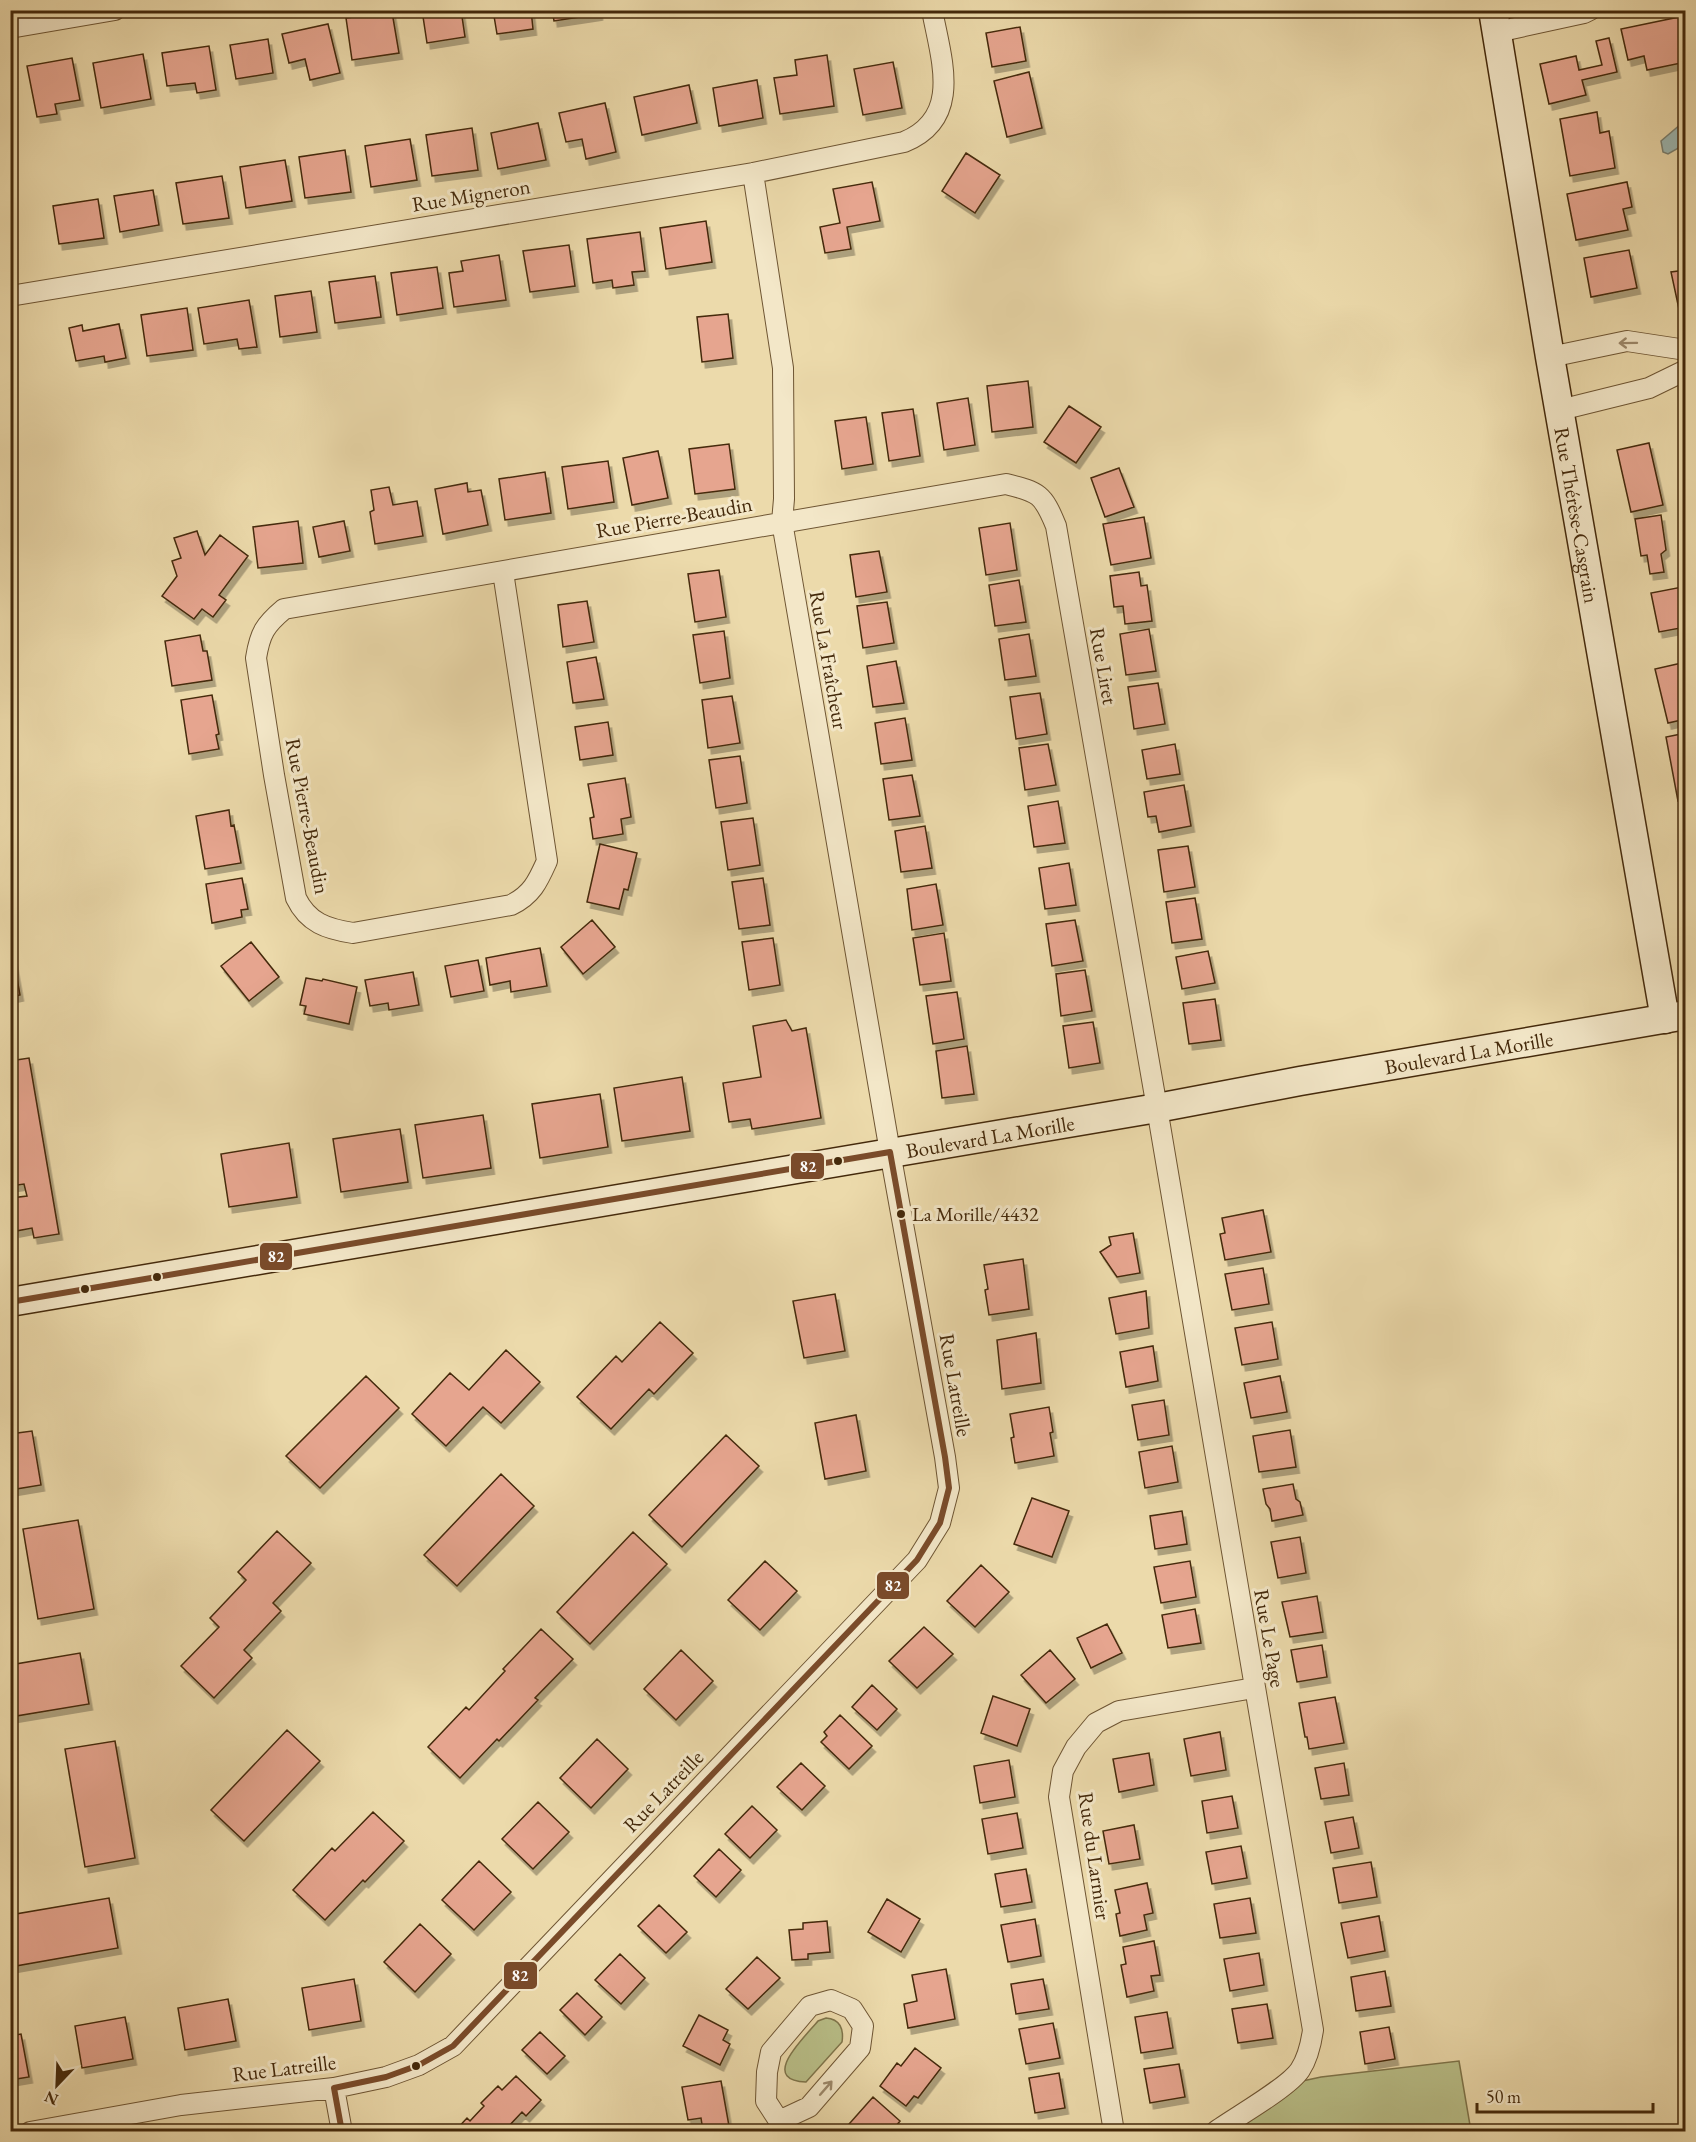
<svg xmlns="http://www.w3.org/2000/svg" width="1696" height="2142" font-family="'EB Garamond',serif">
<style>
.green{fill:#b9bf88;stroke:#7e744a;stroke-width:1.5}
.water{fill:#9cb8b3;stroke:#797f70;stroke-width:1.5}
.building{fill:#e6a58f;stroke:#44290b;stroke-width:1.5;filter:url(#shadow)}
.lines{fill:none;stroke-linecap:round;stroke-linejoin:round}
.street-casing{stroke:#6e5533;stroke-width:22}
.secondary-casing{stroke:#44290b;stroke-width:31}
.street{stroke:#f3e7c8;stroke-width:20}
.secondary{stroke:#f3e7c8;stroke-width:28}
.bus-1-casing{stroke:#f3e7c8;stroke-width:10}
.bus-1{stroke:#7a4b2a;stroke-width:6}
.oneway{stroke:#9c886a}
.bus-dot{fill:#44290b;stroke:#f3e7c8;stroke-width:2}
.labels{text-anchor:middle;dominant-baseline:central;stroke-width:6;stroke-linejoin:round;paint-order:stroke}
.bus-label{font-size:20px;fill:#44290b;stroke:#f3e7c8;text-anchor:start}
.street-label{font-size:21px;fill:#44290b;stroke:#f3e7c8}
.line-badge{stroke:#f3e7c8;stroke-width:2}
.badge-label{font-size:16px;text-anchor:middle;font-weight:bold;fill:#fff}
</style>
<defs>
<filter id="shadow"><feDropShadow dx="3.5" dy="6" stdDeviation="0" flood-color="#0004"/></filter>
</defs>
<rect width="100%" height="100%" fill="#ecdaab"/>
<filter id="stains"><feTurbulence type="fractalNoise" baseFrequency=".00333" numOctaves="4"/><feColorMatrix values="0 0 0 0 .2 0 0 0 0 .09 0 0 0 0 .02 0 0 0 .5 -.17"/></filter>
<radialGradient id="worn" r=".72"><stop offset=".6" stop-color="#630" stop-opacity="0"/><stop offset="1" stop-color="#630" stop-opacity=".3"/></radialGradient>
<path class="green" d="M826,2018C840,2019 844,2029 842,2042L806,2082C758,2080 805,2037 818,2021Z
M1459,2061L1471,2131L1215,2132L1284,2085L1321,2077Z"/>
<path class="water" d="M1681,124H1685V149L1680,147L1668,154L1663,152L1661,141Z"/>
<path class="building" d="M422,10H461L465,37L427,43Z
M493,10H531L533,29L497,34Z
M552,10H599V14L554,21Z
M392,12L399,53L352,60L346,18Z
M1684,16L1686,25V62L1647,70L1644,56L1628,60L1621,29Z
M328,24L340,73L310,80L305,59L289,63L282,34Z
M1020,27L1026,61L992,67L986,33Z
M1609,38L1617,72L1582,80L1586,95L1549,104L1540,64L1576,56L1579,70L1602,65L1596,41Z
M268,39L273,73L236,79L230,45Z
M209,46L216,90L197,93L195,83L167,86L162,53Z
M143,54L151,99L101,108L93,63Z
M827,55L834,106L780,114L774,78L797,75L795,60Z
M72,58L80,100L55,104L57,114L37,117L27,66Z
M893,62L902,108L863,115L854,69Z
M1029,72L1042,128L1007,137L994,81Z
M757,80L763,118L719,126L713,88Z
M689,85L697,123L642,135L634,97Z
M605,103L616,152L586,159L582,139L566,142L559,113Z
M1597,112L1600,133L1609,131L1615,168L1570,176L1560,119Z
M538,123L546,160L498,169L491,133Z
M472,128L478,170L432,176L426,135Z
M410,139L417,180L371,187L365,146Z
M345,150L351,192L305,198L299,157Z
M966,153L1000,175L975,213L942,191Z
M285,160L292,201L246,208L240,167Z
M222,176L229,218L183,224L176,183Z
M872,182L880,221L847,227L851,249L825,253L820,227L840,223L833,189Z
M1627,182L1632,207L1623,209L1628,230L1576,240L1567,194Z
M153,190L159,225L120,232L114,196Z
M98,199L104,238L59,244L53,206Z
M706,221L712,262L666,269L660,228Z
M640,232L645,271L632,272L634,285L613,288L612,280L593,283L587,239Z
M569,245L575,286L530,292L523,251Z
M1629,250L1637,288L1591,297L1584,258Z
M499,255L506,300L454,307L449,273L463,271L461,261Z
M437,267L443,308L397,315L391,273Z
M1686,270V313L1680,314L1671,272Z
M375,276L381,317L335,323L329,282Z
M311,291L317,332L280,337L275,296Z
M249,300L257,347L239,349L237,339L204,344L198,308Z
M187,308L193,350L147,356L141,315Z
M728,314L733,358L702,362L697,317Z
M119,324L126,358L105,362L104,356L76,361L69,328L82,325L83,331Z
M1028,381L1033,427L992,432L987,386Z
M968,398L975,445L944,450L937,403Z
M1069,406L1101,427L1076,463L1044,442Z
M913,409L920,456L889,461L882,413Z
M866,417L873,464L842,469L835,421Z
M1649,443L1663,505L1631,512L1617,450Z
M729,444L735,489L695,494L689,449Z
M658,451L668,498L632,505L623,458Z
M608,461L614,502L568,509L562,467Z
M1119,468L1134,507L1105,517L1091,478Z
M545,472L551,513L505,520L499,479Z
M467,483L468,492L481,490L488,525L443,534L435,489Z
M389,487L393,505L417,501L423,536L375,544L370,512L374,510L371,490Z
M1661,515L1666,550L1661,554L1664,572L1650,574L1647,555L1641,556L1635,519Z
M1144,517L1151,558L1111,565L1103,524Z
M298,521L303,563L258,568L253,527Z
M344,521L350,551L319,557L313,527Z
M1010,523L1017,570L986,575L979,528Z
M197,531L205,555L220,535L248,556L219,595L226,600L213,617L202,609L194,619L162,596L177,576L172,561L181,558L174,538Z
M879,551L887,592L856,597L850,555Z
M719,570L726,617L695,622L688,574Z
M1139,572L1141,586L1147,585L1152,621L1125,624L1123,606L1114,607L1110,576Z
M1019,580L1026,622L995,626L989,585Z
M1682,587L1686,603V627L1659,632L1651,593Z
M587,601L594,642L563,647L558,605Z
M887,602L894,643L863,648L857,606Z
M1149,629L1156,671L1126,675L1120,634Z
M724,631L730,678L700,683L693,635Z
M1029,634L1036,676L1005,680L999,639Z
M200,635L203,651H207L212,680L172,686L165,641Z
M596,657L604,699L573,703L567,662Z
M896,661L904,703L873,707L867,666Z
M1686,662V719L1668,723L1655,669Z
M1158,683L1165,724L1134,729L1128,687Z
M1040,693L1047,734L1016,739L1010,697Z
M212,695L219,734L216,735L219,749L189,754L181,700Z
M732,696L740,743L708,748L702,700Z
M905,718L912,760L881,764L875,723Z
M608,722L613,755L580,760L575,727Z
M1686,733V799L1678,801L1666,737Z
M1048,744L1056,785L1025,790L1019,748Z
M1175,744L1180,774L1147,779L1142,750Z
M740,756L747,803L716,808L709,760Z
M912,775L920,816L889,820L883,779Z
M625,778L631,817L621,819L623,834L593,839L590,818L594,817L588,784Z
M1184,785L1191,826L1159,832L1156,816L1148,817L1144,792Z
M1058,801L1065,843L1034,847L1028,806Z
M229,810L231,826L234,825L241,863L205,869L196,816Z
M1686,813V840L1680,815Z
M753,818L760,865L728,870L721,822Z
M925,826L932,868L901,872L895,831Z
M600,844L637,853L628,890L624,889L619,909L587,902Z
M1188,846L1195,887L1164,892L1158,850Z
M1069,863L1076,905L1045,909L1039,868Z
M242,878L248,909L241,910L242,917L212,923L206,884Z
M763,878L770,925L739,929L732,882Z
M936,884L943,925L912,930L907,889Z
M1195,898L1202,939L1172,943L1166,902Z
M592,920L615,947L583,974L561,947Z
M1075,920L1083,961L1052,966L1046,924Z
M944,933L951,981L920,985L913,938Z
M773,938L780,985L749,990L742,942Z
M10,940L20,995L10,997Z
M251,942L279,977L249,1001L221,966Z
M540,948L547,986L511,992L510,981L490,985L486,958Z
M1208,951L1215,983L1182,989L1176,957Z
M478,960L484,991L451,997L445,966Z
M1085,970L1092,1011L1061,1016L1056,974Z
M413,972L419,1005L389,1010L388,1003L370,1006L365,980Z
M306,978L322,981L323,979L357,987L349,1024L304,1014L306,1006L300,1005Z
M957,992L964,1039L933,1044L926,996Z
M1215,999L1221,1040L1189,1044L1183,1003Z
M786,1020L792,1031L806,1028L821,1118L752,1129L750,1119L729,1122L723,1083L761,1077L753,1026Z
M1093,1022L1100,1063L1069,1068L1063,1026Z
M967,1046L974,1094L942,1098L936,1051Z
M29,1058L59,1234L34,1238L32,1228L16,1231L11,1198L27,1196L24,1184L10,1186V1123L15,1122L12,1108H10V1061Z
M682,1077L690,1131L622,1141L614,1088Z
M600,1094L608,1147L540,1158L532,1104Z
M483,1115L491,1168L423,1178L415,1125Z
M400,1129L408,1182L341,1192L333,1139Z
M289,1143L297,1197L229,1207L221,1154Z
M1263,1210L1271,1252L1225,1260L1220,1234L1225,1233L1222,1218Z
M1133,1233L1140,1273L1117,1277L1100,1252L1111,1245L1109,1237Z
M1023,1259L1029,1309L989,1315L985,1290L988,1289L984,1265Z
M1263,1268L1269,1304L1232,1310L1225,1274Z
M1146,1291L1149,1328L1116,1334L1109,1298Z
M835,1294L845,1351L804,1358L793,1301Z
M660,1322L693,1353L654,1394L649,1389L611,1429L577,1397L616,1356L622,1362Z
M1272,1322L1278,1359L1242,1365L1235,1328Z
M1036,1333L1041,1383L1002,1389L997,1340Z
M1153,1346L1158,1381L1126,1387L1120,1352Z
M506,1350L540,1382L501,1423L483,1407L446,1446L412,1414L450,1373L469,1390Z
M366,1376L399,1408L320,1488L286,1456Z
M1280,1376L1287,1412L1251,1418L1244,1383Z
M1164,1400L1169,1435L1138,1440L1132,1405Z
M1049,1407L1053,1432L1050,1433L1054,1456L1015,1463L1011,1438L1014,1437L1010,1414Z
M856,1415L866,1471L825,1479L815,1423Z
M1290,1430L1296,1467L1259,1472L1253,1436Z
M32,1431L41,1485L10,1490V1434Z
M726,1435L759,1466L682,1547L649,1515Z
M1172,1446L1178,1482L1145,1488L1139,1452Z
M501,1474L534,1506L457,1586L424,1555Z
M1293,1484L1296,1499L1300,1502L1303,1515L1272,1521L1270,1509L1266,1504L1263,1489Z
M1032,1498L1069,1511L1052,1557L1014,1544Z
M1182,1511L1187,1544L1155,1549L1150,1516Z
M78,1520L94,1609L38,1619L23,1529Z
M277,1531L311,1563L273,1603L281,1611L244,1650L252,1658L214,1698L181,1666L219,1627L210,1618L246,1580L238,1572Z
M633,1532L667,1564L590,1644L557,1612Z
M1300,1537L1306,1573L1278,1578L1271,1542Z
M765,1561L797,1591L760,1630L728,1600Z
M1190,1561L1196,1597L1161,1603L1154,1567Z
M981,1565L1009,1592L975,1627L947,1601Z
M1317,1596L1323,1632L1290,1637L1282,1602Z
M1195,1609L1201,1643L1168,1648L1162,1615Z
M1107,1624L1122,1653L1091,1668L1077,1638Z
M924,1627L953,1654L917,1688L889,1661Z
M541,1629L573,1659L535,1698L538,1700L499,1741L497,1739L460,1778L428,1747L466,1707L469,1710L505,1671L503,1669Z
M1322,1645L1327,1677L1297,1682L1291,1650Z
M681,1650L713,1681L676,1720L644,1689Z
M1050,1650L1075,1679L1046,1703L1021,1675Z
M80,1653L89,1704L10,1717V1665Z
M872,1685L897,1709L877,1730L852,1707Z
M993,1696L1030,1709L1017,1746L981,1733Z
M1335,1697L1344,1743L1309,1749L1307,1737H1305L1299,1703Z
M840,1715L872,1746L849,1769L821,1742L827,1736L824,1732Z
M287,1730L320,1761L244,1841L211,1810Z
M1220,1732L1226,1770L1191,1776L1184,1739Z
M597,1739L628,1769L591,1808L560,1778Z
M115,1741L135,1858L85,1867L65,1749Z
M1149,1753L1154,1785L1119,1792L1113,1759Z
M1009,1760L1015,1797L980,1803L974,1766Z
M801,1763L825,1786L802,1810L777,1787Z
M1344,1763L1349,1795L1321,1799L1315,1768Z
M1232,1796L1238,1828L1207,1833L1202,1801Z
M538,1802L569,1832L533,1869L502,1839Z
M752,1806L777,1830L750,1858L725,1834Z
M373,1812L404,1841L365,1882L363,1880L325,1920L293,1890L332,1848L335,1851Z
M1017,1813L1023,1848L988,1854L982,1819Z
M1353,1817L1359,1848L1331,1853L1325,1822Z
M1134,1825L1140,1859L1109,1864L1103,1831Z
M1241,1846L1247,1878L1212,1884L1206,1852Z
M719,1849L741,1870L716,1897L694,1876Z
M479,1861L511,1892L474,1930L442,1900Z
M1371,1862L1377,1897L1339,1903L1333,1868Z
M1026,1869L1032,1902L1001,1907L995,1874Z
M1147,1883L1153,1913L1144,1915L1147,1930L1120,1936L1116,1914L1120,1913L1115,1890Z
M109,1898L118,1948L10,1967V1915Z
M1250,1898L1256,1933L1220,1938L1214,1904Z
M887,1899L920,1919L901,1952L868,1932Z
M659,1905L687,1932L666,1953L638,1926Z
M1379,1916L1385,1951L1348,1958L1341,1923Z
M1035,1919L1041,1956L1008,1962L1001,1925Z
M827,1921L830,1952L808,1954V1959L792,1960L789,1930L803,1929V1923Z
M420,1924L451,1954L415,1992L384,1962Z
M1154,1941L1160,1975L1151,1976L1154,1991L1127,1997L1121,1965L1126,1964L1123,1947Z
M1259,1953L1264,1985L1230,1991L1224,1959Z
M620,1954L645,1978L621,2004L595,1980Z
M757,1957L780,1978L748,2009L726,1989Z
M946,1969L955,2019L908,2028L904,2004L917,2001L912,1975Z
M1385,1971L1391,2006L1356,2011L1351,1977Z
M354,1979L361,2021L309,2030L302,1988Z
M1043,1979L1049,2009L1016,2014L1011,1984Z
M577,1993L602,2017L585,2035L560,2010Z
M228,1999L236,2041L185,2050L178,2008Z
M1267,2004L1273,2038L1238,2043L1232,2009Z
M1167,2012L1173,2048L1141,2053L1135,2017Z
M699,2015L728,2030L723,2040L730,2044L720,2065L683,2046Z
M125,2017L133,2059L82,2068L75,2026Z
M1053,2023L1060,2058L1026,2064L1019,2029Z
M1389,2027L1395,2059L1365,2064L1360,2032Z
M540,2032L565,2056L547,2074L522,2050Z
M21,2034L29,2077L10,2080V2036Z
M915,2048L941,2068L918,2098L914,2096L906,2106L880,2086L897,2063L901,2066Z
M1179,2064L1185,2097L1150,2103L1144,2069Z
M1059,2073L1065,2108L1035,2113L1029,2078Z
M516,2076L541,2100L526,2116L522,2112L508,2127L512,2130L511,2132H454L467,2118L470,2121L484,2106L481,2103L498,2086L502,2090Z
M721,2081L729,2126L703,2131L701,2118L688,2120L682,2087Z
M873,2097L900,2121L891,2132H842Z"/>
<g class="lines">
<g class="street-casing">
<path id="street" d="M10,28L115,10
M1497,32L1584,13L1590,10
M10,296L753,173L904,142C963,118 941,59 932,10
M1550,357L1627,341L1686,350
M1560,410L1649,388L1686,370
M503,572L547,861C538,881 532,895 511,905L353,933C327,929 308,923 296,898L274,775L256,658C260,633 265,625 284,609L1006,484C1039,492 1043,494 1056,526L1157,1108L1313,2030C1311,2044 1308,2058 1300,2070C1288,2088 1234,2118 1215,2132
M334,2088L342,2132
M779,2121L809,2107L860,2048L863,2026L852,2009L831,2000L810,2006L771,2052L767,2072L766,2101L779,2121L780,2132
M30,2132L181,2105L334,2088L386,2077L419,2065L453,2046L917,1560L940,1523L949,1488L945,1457L890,1152L782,522L784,499L783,368L753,173
M1114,2132L1059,1797L1063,1771L1076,1747L1096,1723L1119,1711L1254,1688"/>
</g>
<g class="secondary-casing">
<g id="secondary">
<path id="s1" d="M1493,10L1550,357L1665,1019"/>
<path id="s2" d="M10,1302L1157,1108L1300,1081L1686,1015"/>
</g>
</g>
<use href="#street" class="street"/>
<use href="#secondary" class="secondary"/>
<g class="bus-1-casing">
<path id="bus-1" d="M10,1302L890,1152L945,1457L949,1488L940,1523L917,1560L453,2046L419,2065L386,2077L334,2088L342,2132"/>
</g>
<use href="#bus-1" class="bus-1"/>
</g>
<defs><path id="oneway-shaft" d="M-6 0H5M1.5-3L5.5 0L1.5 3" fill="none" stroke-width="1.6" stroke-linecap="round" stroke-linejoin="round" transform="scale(1.5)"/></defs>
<g class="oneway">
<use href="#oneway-shaft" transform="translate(1628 343) rotate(179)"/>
<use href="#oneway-shaft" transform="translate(826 2088) rotate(-49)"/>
</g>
<g class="bus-dot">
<circle cx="838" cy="1161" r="5"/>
<circle cx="901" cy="1214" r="5"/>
<circle cx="157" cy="1277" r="5"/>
<circle cx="85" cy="1289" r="5"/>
<circle cx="416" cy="2066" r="5"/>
</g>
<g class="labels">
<g class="bus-label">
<text x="912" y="1214">La Morille/4432</text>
</g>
<g class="street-label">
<text transform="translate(471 195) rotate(-9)">Rue Migneron</text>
<text stroke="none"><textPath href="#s1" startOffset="512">Rue Thérèse-Casgrain</textPath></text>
<text transform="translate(674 517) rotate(-10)">Rue Pierre-Beaudin</text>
<text transform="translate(829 660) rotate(80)">Rue La Fraîcheur</text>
<text transform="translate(1104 666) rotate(80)">Rue Liret</text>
<text transform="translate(308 816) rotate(79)">Rue Pierre-Beaudin</text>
<text stroke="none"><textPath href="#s2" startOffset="1480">Boulevard La Morille</textPath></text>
<text stroke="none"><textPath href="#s2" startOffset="994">Boulevard La Morille</textPath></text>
<text transform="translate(956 1385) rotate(80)">Rue Latreille</text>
<text transform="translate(1270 1638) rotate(80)">Rue Le Page</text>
<text transform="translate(663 1791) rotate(-46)">Rue Latreille</text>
<text transform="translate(1095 1856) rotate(82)">Rue du Larmier</text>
<text transform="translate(284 2068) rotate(-7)">Rue Latreille</text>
</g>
</g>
<g class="line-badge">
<rect x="790" y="1152" width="35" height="28" rx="6" fill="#7a4b2a"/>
<rect x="259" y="1242" width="34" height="29" rx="6" fill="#7a4b2a"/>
<rect x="876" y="1571" width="34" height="29" rx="6" fill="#7a4b2a"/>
<rect x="503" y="1961" width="35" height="29" rx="6" fill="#7a4b2a"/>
</g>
<g class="badge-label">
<text x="808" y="1172">82</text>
<text x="276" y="1262">82</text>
<text x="893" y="1591">82</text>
<text x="520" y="1981">82</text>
</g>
<rect width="1696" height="2142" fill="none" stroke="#ecdaab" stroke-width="36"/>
<rect x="12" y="12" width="1672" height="2118" fill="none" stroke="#44290b" stroke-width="3"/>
<rect x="18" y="18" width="1660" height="2106" fill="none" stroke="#44290b" stroke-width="1.5"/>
<g transform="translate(57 2085) rotate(203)" stroke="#f3e7c8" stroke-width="4.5" paint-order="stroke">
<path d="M0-4.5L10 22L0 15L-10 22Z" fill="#44290b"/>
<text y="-9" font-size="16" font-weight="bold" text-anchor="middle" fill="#44290b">N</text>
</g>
<path d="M1477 2103v9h176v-9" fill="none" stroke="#44290b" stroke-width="3"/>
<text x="1486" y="2103" font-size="18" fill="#44290b" stroke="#f3e7c8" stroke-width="4.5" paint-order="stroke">50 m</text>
<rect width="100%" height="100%" filter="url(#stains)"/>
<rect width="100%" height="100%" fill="url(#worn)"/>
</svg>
